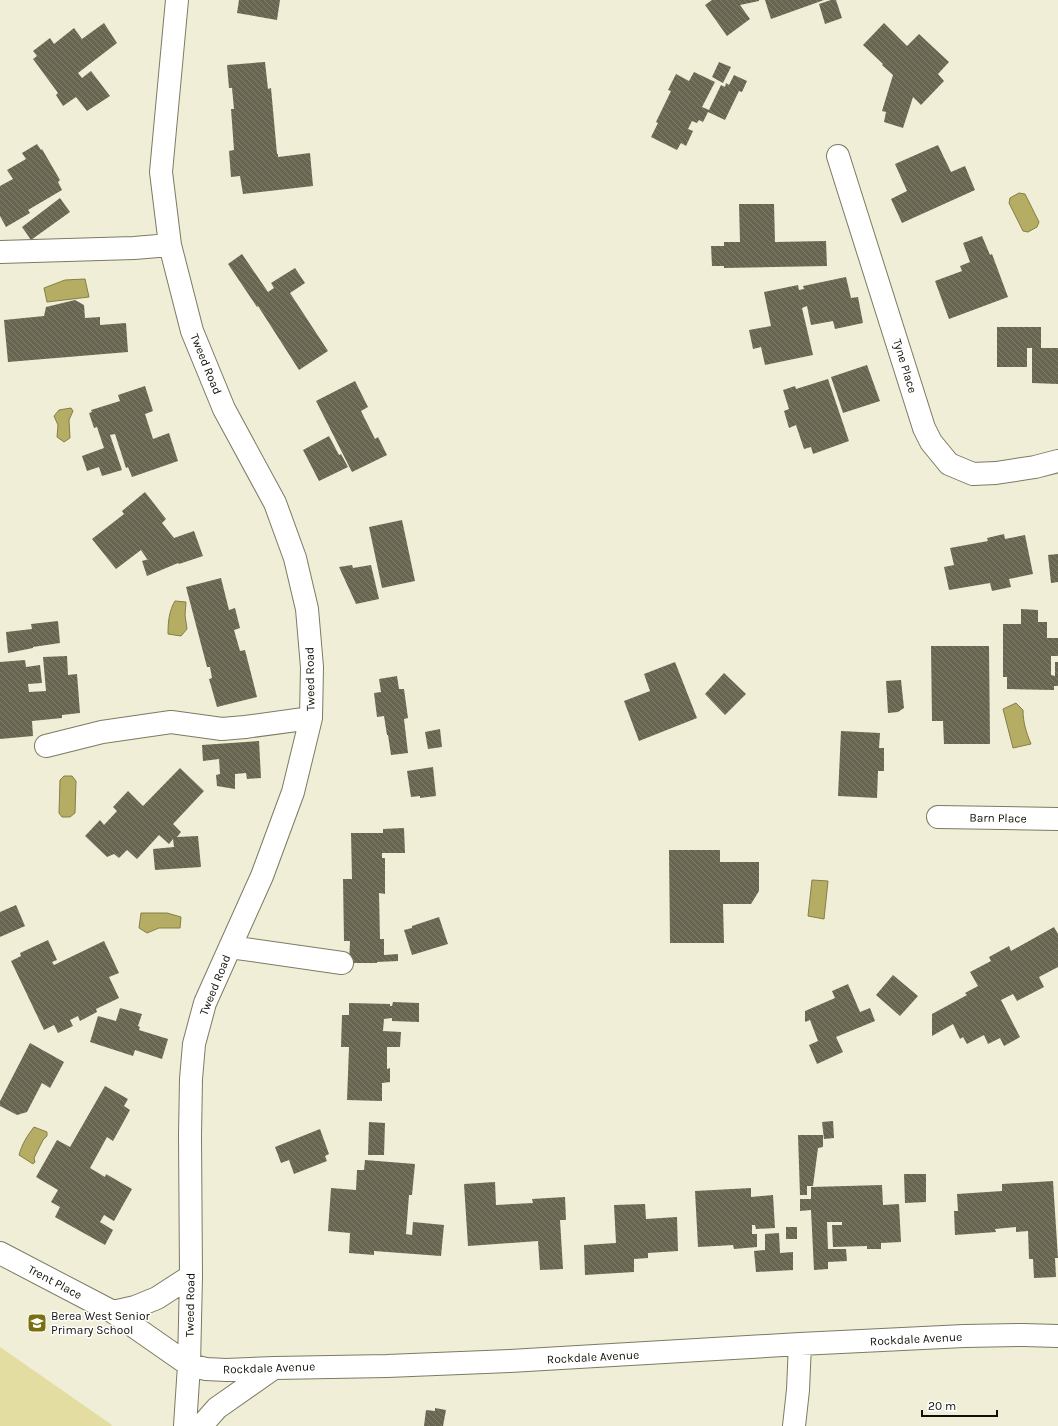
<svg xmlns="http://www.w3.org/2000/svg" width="1058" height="1426" font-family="Karla,sans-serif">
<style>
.pitch{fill:#e3dda2}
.water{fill:#b5ad63;stroke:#847e48}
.building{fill:url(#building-back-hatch)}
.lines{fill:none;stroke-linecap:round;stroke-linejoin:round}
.minor-casing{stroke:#7c7a64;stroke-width:24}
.minor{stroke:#fff;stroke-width:22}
.labels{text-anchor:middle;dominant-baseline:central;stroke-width:3;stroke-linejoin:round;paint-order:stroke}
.street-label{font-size:12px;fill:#111008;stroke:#fff}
.poi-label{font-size:12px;fill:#111008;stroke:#fff;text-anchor:start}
</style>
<defs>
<pattern id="building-back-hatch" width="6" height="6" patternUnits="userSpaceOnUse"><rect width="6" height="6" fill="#686651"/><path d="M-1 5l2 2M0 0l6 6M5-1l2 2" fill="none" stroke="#807e6f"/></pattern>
</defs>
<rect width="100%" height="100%" fill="#f0eed6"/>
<path class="pitch" d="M0,1347L112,1425L111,1426H0Z"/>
<path class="water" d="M1019,193L1025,194L1039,222L1037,227L1028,232L1023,231L1009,203L1010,198Z
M85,279L89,297L47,302L44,288L65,280Z
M71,408L73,411L69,420L70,438L64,442L57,437L58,425L54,416L59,410Z
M175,601L186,602L185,615L187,629L181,636L168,634C168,622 169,611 175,601Z
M1016,703L1023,710C1023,722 1026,732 1031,744L1013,748L1003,709Z
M64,776H72L76,781L75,813L70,817H62L59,813L60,780Z
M812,880L828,881L824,919L808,916Z
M141,913H167L181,917L180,928H159L147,933L139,928Z
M34,1127L47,1132V1136L43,1140L34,1158L35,1162L33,1164L19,1155C22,1144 27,1136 34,1127Z"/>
<path class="building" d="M239,0H280L277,20L237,13Z
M712,0H759V1L740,5L750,19L727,36L705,5Z
M765,0H824L771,19Z
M831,0H836L842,18L825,24L819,4Z
M104,23L117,43L78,73L82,78L91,71L110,96L87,111L76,97L63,106L56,95L58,93L33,59L37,56L33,51L50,38L54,44L74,28L82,39Z
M884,23L907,46L919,34L949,62L938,74L944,81L921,105L913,97L903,128L884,122L886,112L882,111L893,75L882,65L883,64L863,45Z
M265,62L268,89L271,88L277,154H278V157L310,153L313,186L243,194L240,176L231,177L229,151L234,150L231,109H234L232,88H229L227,65Z
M719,62L731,67L723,83L712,77Z
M694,72L715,82L702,107L709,110L721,85L725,87L726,83L729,85L734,75L747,81L742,92L739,91L725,120L708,112L703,122L699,120L697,123L692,121L688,129L693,131L686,146L681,143L677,150L651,137L658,123L656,122L671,91L668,90L676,74L689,81Z
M37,144L41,150L42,149L60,180L58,182L62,190L28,210L30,213L6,227L0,216V186L13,179L7,170L26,159L22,153Z
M938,145L951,172L965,166L975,190L902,223L891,199L907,191L895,164Z
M60,198L70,212L31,240L22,227Z
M739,204H774L775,242L826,241L827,266L724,268V266H712L711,246H724V242H740Z
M982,236L990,255L992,254L1008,297L949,319L935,281L962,271L960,266L970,262L963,243Z
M242,254L268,292L274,288L271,283L295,268L305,283L290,293L328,351L299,370L258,306L257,307L228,264Z
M846,277L851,298L858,297L863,323L835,329L833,321L811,325L807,306L802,308L813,355L765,365L761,347L753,349L749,330L771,326L764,292L798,285L799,290L804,289L803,286Z
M75,300L84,305L85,318L100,317V325L126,323L128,352L8,362L4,320L44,316L46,307Z
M997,327H1041V348H1058V384L1032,383V348H1027V367H997Z
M867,365L880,401L843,413L831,377Z
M828,379L849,441L813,454L811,447L804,449L796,425L789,428L784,411L789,409L783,390L795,386L796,389Z
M355,381L368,407L361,411L375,439L378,437L387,455L352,472L316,401Z
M145,386L153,411L145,414L153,439L169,433L178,461L132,477L128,467L126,468L115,434L110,435L122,470L102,476L99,467L87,471L82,456L104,448L97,427L94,428L89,413L92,412L91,410L120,401L118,395Z
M329,436L339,455L341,454L348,467L319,481L303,450Z
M145,492L166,519L162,523L174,538L194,531L203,556L179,564L178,563L147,576L142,561L149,559H147L141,550L116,569L92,539L124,514L122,511Z
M402,520L415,581L382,588L369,527Z
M1004,534L1005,539L1025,535L1033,574L1009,579L1011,587L992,591L990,583L949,590L944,567L954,565L950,548L988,541L987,538Z
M1058,554V582L1051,583L1048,555Z
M352,565L353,568L371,565L379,599L356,604L339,567Z
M221,578L229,610L235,608L240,628L234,630L240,651L245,650L257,697L217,707L209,679L212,678L210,667H207L186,587Z
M1021,609L1038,610V622H1047V638H1058V656H1051V675L1055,676V662H1058V686H1054V690L1007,689V677H1003V624H1021Z
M58,621L60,643L33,647V648L8,653L6,632L32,629L31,624Z
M931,646H989L990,744H944L943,721H932Z
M67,656L68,675L77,674L80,713L62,715V718L32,721L33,736L0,739V662L25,660L26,667L40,665L42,683L28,684L29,692L46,691L43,657Z
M675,662L697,718L639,741L624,701L650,691L644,674Z
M724,673L746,694L725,715L705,694Z
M397,676L399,689H404L408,718L404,719L408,753L391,755L388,735H387L384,716L377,717L374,693L381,692L379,679Z
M901,680L904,708L898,712L888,713L886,681Z
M440,729L442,747L428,749L425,732Z
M841,731L880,733L879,748H884V771H878L877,798L838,796Z
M259,741L261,778L247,779L246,773L235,774V789L217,786L216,775L220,774L219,759L203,761L202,745Z
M433,767L436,796L420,798V796L411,797L407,771Z
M180,768L204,791L173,824L181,832L177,837L198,836L201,867L155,870L153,849L174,847L173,839L169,844L159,835L137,859L127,850L119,858L114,854L107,857L85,836L100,820L104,825L117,811L113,807L128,791L143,806Z
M404,828L405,853H382V858H385V894L379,893L380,939H384V955L398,954V961L377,962V963H349L350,941H344L343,879H352L351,833H383V829Z
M669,850H720V862H759V891L751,904H723L724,943H670Z
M16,905L25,926L0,937V912Z
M439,917L448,944L412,955L404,930L412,928V926Z
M1054,927L1058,934V967L1039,977L1044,987L1017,1001L1013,994L1001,1000L1020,1037L1004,1046L1000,1038L988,1044L984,1035L967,1044L963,1037L960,1039L953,1024L932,1036V1014L967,995L965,993L978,986L970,972L991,961L989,957L1009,946L1011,951Z
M48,940L57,960L52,962L54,965L104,941L119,973L109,977L119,998L96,1009L97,1012L80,1021L78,1016L70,1020L73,1026L58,1033L54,1025L44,1030L11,961L21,956L20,953Z
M893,975L918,996L900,1016L876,995Z
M848,984L860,1012L870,1008L875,1021L836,1037L843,1052L817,1064L809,1045L818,1041L810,1020L805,1022V1011L835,998L832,991Z
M393,1002L419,1003V1022L392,1021V1018L384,1019L383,1031L401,1032L400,1047H387V1069L390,1068V1082L382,1083V1101L347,1100L349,1047H341L342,1015H349V1003L390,1004V1006H392Z
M120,1008L142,1014L138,1026L140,1027L139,1030L168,1039L162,1059L135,1050L133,1056L90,1042L98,1016L116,1021Z
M30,1043L64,1062L50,1088L42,1083L27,1112L17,1115L0,1106V1101Z
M105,1086L128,1099L124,1106L130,1110L113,1141L107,1137L90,1168L105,1177L106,1174L132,1189L114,1221L104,1215L100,1222L113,1230L105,1245L55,1217L60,1207L51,1202L58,1190L36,1177L57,1140L70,1147Z
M833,1121L834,1138L824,1139L822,1122Z
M369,1122L385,1123L384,1155H368Z
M320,1129L329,1154L325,1156L327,1161L294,1174L289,1160L281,1163L275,1147Z
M798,1135H823V1147L818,1148L813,1186H807V1195H800Z
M365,1160L415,1164L412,1195H409L406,1234L412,1235L413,1222L444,1225L441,1256L374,1251V1255L349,1253L350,1233L328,1231L331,1188L356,1190L357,1170H364Z
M904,1174H926V1202L905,1203Z
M1053,1181L1058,1258H1055L1056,1277L1034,1278L1033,1259H1029L1028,1231L1016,1232V1227L995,1229L996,1232L955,1235L954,1211H958L957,1194L1002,1191V1184Z
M495,1182L496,1205L533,1203L532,1199L565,1197L566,1220H560L563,1269L540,1270L538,1241L468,1246L464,1184Z
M882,1185L883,1205L899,1204L901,1242L881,1243V1249H867V1246L833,1247L832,1225H842V1222H827L828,1249H846L847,1261L828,1262V1269L814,1270L811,1210L800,1211V1199H811V1187Z
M751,1188V1197L773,1195L775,1228L756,1229L755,1225H752V1234H757V1247L734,1249L733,1245L698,1247L695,1191Z
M645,1204L646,1219L677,1217L678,1251L648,1253V1258L634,1259V1272L585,1275L584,1245L616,1243L614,1205Z
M786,1227H797V1239H786Z
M779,1233L780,1253L793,1252V1270L756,1272L754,1251L765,1250V1234Z
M435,1408L446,1410L443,1426H424L426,1410L435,1411Z"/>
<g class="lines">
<g class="minor-casing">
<path id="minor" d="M177,0L161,172L170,245L192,331L224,409L275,503L295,558L307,609L312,667L311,718L293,792L262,876L205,1003L194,1044L191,1079L190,1135L191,1276L189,1365L185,1426
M838,156L924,428L931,442L949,464L973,474L996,473L1035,467L1058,461
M0,252L134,248L170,245
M46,746L102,732L171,722L222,729L245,727L311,718
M938,817L1058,819
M230,947L342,963
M0,1253L113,1312L189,1365L206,1369L226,1370L275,1368L387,1366L510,1361L800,1344L964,1336L1023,1335L1058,1336
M113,1312L135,1307L157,1298L191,1276
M201,1426L217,1408L274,1368
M794,1426L798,1390L800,1344"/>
</g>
<use href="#minor" class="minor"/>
</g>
<defs>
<g id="school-square" transform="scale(1)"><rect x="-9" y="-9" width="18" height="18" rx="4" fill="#7a7010" stroke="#fff"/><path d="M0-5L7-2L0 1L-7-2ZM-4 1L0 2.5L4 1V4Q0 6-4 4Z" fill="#fff"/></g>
</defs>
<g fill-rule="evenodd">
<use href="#school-square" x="37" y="1323"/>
</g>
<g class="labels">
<g class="street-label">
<text transform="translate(206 364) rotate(68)">Tweed Road</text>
<text transform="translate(905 366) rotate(73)">Tyne Place</text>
<text transform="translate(310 679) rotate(-91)">Tweed Road</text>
<text transform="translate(998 818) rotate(1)">Barn Place</text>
<text transform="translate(215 985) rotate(-68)">Tweed Road</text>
<text transform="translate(55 1282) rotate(28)">Trent Place</text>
<text transform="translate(190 1305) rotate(-89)">Tweed Road</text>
<text transform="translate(916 1339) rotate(-3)">Rockdale Avenue</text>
<text transform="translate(593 1357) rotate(-3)">Rockdale Avenue</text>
<text transform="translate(269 1368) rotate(-2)">Rockdale Avenue</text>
</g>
<g class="poi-label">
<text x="51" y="1316">Berea West Senior<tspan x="51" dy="14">Primary School</tspan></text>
</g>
</g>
<path d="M922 1410v6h75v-6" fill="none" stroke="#111008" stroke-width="2"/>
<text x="928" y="1410" font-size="12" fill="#111008" stroke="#ffffff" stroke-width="3" paint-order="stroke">20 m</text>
</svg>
